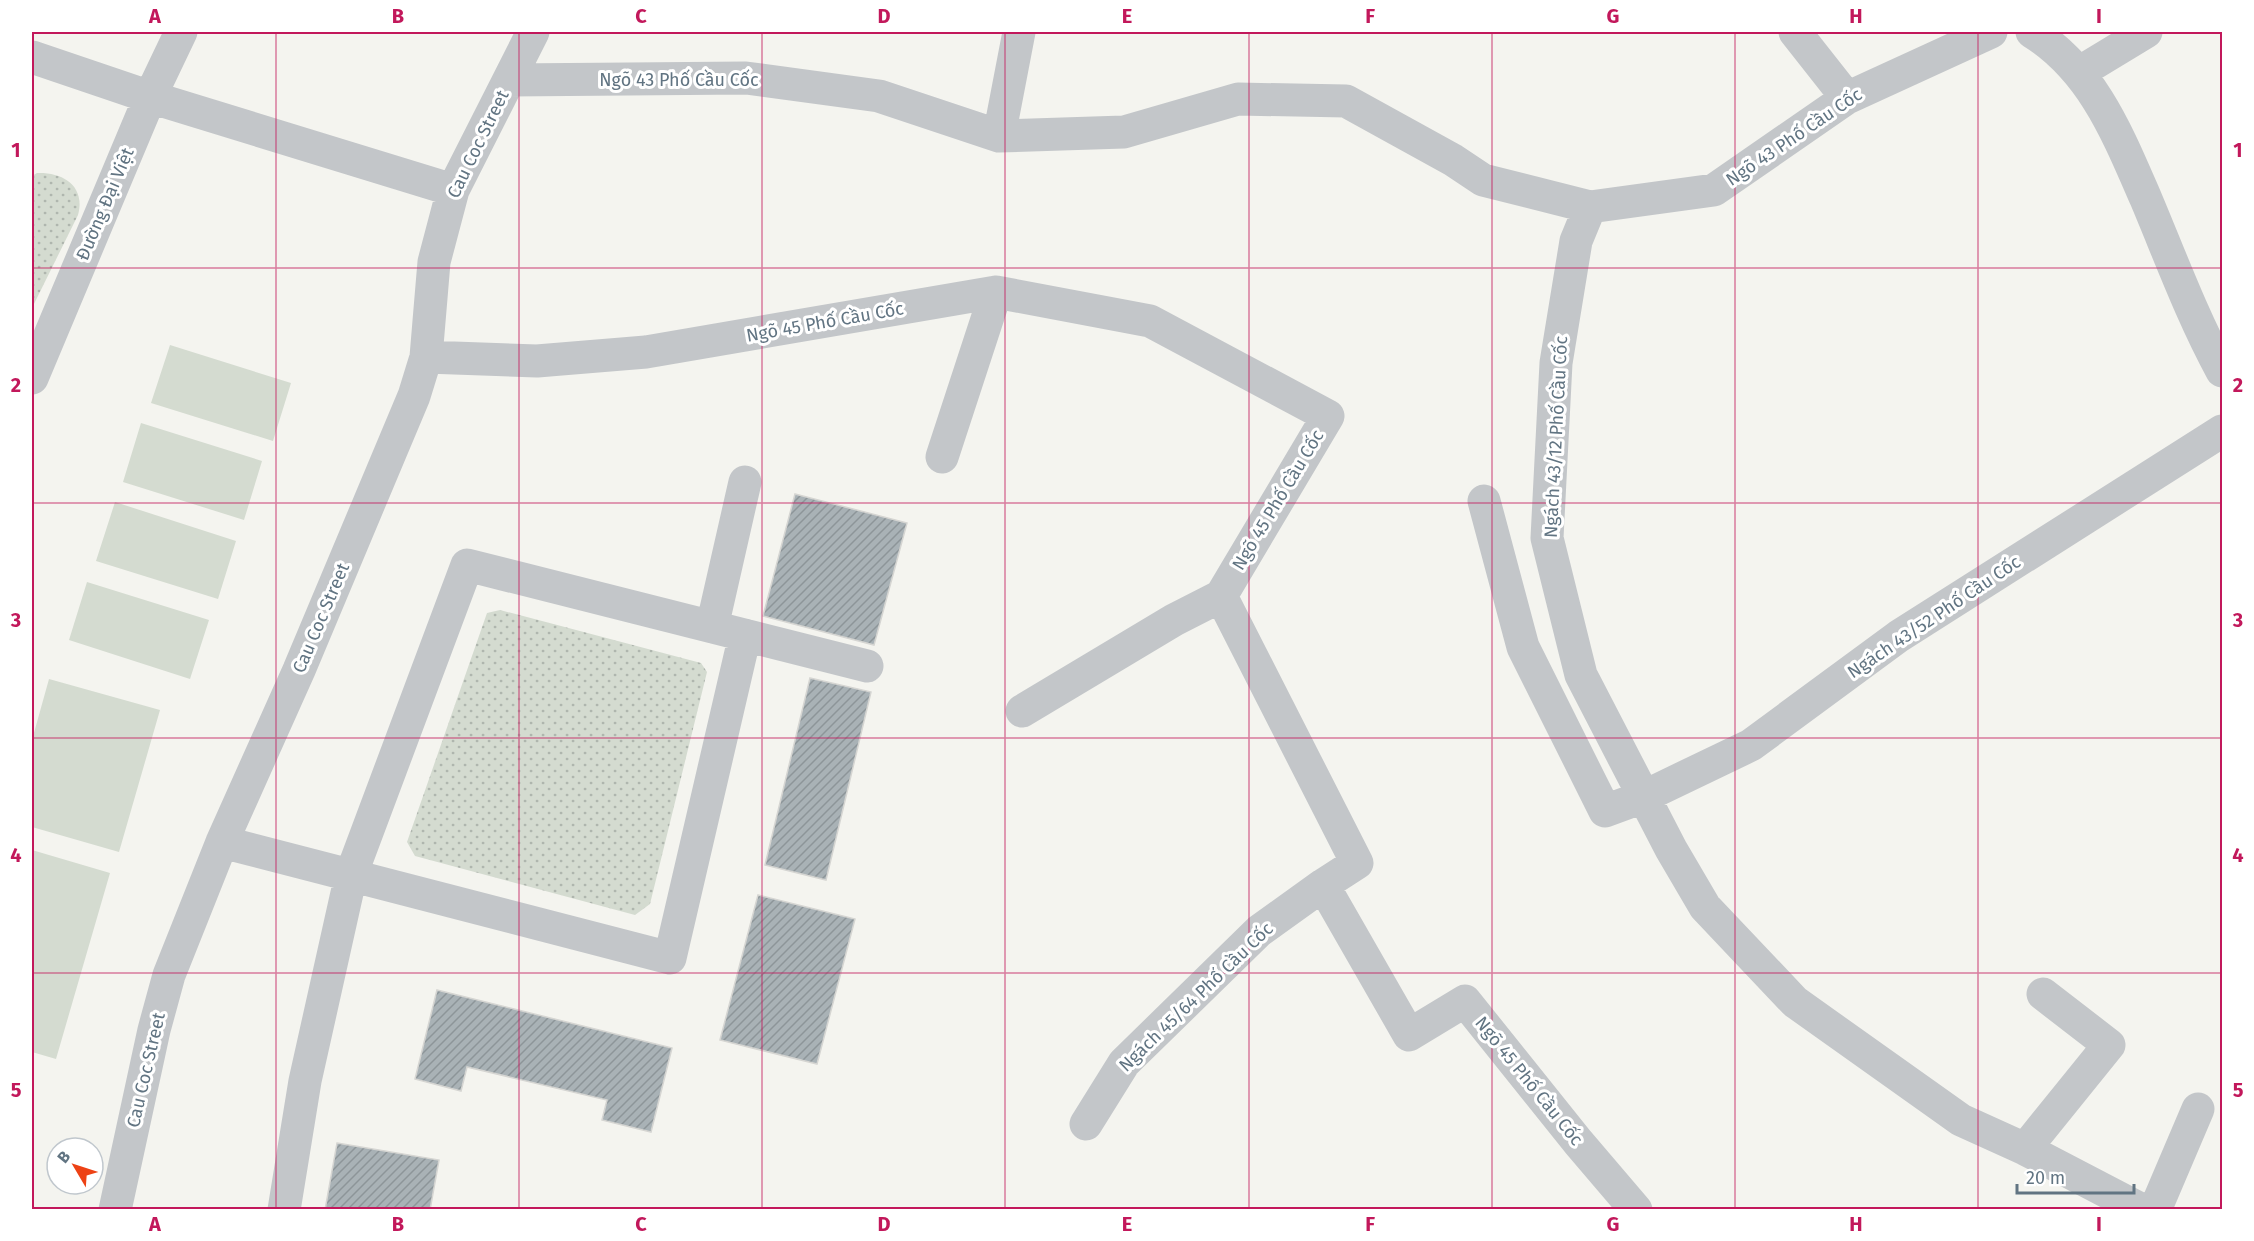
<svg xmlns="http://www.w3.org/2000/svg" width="2254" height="1241" font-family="'Fira Sans',sans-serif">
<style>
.grass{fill:url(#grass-dots)}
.pitch{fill:#d4dbd0}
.building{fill:url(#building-hatch);stroke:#d5d5d2;stroke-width:1.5}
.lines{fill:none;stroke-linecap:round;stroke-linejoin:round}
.minor{stroke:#c3c6c9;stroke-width:33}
.grid{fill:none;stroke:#c2185b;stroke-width:1.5;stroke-opacity:0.55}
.labels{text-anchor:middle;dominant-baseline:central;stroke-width:6;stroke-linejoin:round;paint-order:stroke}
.street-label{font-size:18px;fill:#617482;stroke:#fff}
.neatline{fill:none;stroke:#c2185b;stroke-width:2}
.grid-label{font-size:20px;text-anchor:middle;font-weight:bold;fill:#c2185b}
</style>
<defs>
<pattern id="grass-dots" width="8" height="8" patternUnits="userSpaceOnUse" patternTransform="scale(1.5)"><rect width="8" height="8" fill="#d4dbd0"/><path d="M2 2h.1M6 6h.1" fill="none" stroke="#afb6ae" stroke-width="1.8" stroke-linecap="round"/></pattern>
<pattern id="building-hatch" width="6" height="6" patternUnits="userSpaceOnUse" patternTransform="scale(1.5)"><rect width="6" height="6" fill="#a9b2b6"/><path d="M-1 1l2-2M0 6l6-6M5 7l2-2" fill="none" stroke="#8d9599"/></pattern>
</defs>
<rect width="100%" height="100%" fill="#f4f4ef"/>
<path class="grass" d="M37,173C63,172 86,186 78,215L32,308V176Z
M500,610L701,663L707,672L650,904L635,915L415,856L407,842L487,613Z"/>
<path class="pitch" d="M170,345L291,383L273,441L151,403Z
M141,423L262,461L244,520L123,482Z
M115,502L236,541L218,599L96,561Z
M87,582L209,620L190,679L69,640Z
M49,679L160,710L119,852L32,827V740Z
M32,850L110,873L56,1059L32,1052Z"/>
<path class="building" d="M795,494L907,523L874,645L763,616Z
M810,678L871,692L826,880L765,865Z
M758,895L855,919L817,1064L720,1040Z
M437,990L672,1048L651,1132L602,1120L607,1100L467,1067L461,1091L415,1079Z
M337,1143L439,1160L430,1210H325Z"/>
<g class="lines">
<path class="minor" d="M1795,32L1847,98
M2032,32C2093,70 2118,135 2146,199C2170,256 2192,316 2222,371
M32,57L150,97L453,190
M2080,72L2146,32
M509,80L746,78L879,96L999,136L1124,132L1238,99L1346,101L1453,160L1483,180L1590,207L1714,190L1847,98L1991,32
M999,136L1019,32
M1590,207L1576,241L1556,363L1547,538L1581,675L1671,849L1705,907L1795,1002L1961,1120L2025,1149L2142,1210
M426,357L537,361L646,352L996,292L1150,321L1328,416L1221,596L1357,863L1323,885L1409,1035L1465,1001L1578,1142L1636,1210
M32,378L150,97L181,32
M942,457L996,292
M1484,501L1523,647L1605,811L1643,797L1751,745L1899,636L2222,431
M712,627L745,482
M1022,711L1174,620L1221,596
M222,842L670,958L745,635
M1086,1124L1124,1063L1259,931L1323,885
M2025,1149L2109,1045L2043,994
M115,1210L154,1030L169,975L222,842L299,670L414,396L426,357L434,262L453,190L533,32
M284,1210L305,1081L351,875L467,565L867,666
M2155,1210L2198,1109"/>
</g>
<path class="grid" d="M276,32V1210M519,32V1210M762,32V1210M1005,32V1210M1249,32V1210M1492,32V1210M1735,32V1210M1978,32V1210M32,268H2222M32,503H2222M32,738H2222M32,973H2222"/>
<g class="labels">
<g class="street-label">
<text x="679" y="80">Ngõ 43 Phố Cầu Cốc</text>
<text transform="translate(1794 137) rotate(-34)">Ngõ 43 Phố Cầu Cốc</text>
<text transform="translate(478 144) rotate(-64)">Cau Coc Street</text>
<text transform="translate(105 204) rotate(-67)">Đường Đại Việt</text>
<text transform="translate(825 322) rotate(-10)">Ngõ 45 Phố Cầu Cốc</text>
<text transform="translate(1556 437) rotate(-87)">Ngách 43/12 Phố Cầu Cốc</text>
<text transform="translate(1278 500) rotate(-59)">Ngõ 45 Phố Cầu Cốc</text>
<text transform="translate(1934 617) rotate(-34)">Ngách 43/52 Phố Cầu Cốc</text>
<text transform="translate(321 618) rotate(-67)">Cau Coc Street</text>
<text transform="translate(1196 997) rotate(-44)">Ngách 45/64 Phố Cầu Cốc</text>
<text transform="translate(146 1070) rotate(-77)">Cau Coc Street</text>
<text transform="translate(1529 1081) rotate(51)">Ngõ 45 Phố Cầu Cốc</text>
</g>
</g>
<rect width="2254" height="1241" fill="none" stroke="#ffffff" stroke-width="66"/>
<g transform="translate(75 1166) rotate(309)"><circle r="28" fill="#ffffff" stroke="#c0c7cd" stroke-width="1.5"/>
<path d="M0-4.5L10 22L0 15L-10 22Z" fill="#ed4215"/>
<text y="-9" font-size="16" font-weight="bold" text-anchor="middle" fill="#617482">B</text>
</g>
<path d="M2017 1184v9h117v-9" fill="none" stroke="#617482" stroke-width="3"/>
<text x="2026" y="1184" font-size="18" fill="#617482" stroke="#ffffff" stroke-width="4.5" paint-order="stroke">20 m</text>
<rect x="33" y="33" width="2188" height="1175" class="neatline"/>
<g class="grid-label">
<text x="155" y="23">A</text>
<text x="398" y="23">B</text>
<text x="641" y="23">C</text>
<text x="884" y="23">D</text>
<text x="1127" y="23">E</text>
<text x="1370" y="23">F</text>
<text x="1613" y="23">G</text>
<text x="1856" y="23">H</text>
<text x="2099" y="23">I</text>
<text x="16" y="157">1</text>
<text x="2238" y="157">1</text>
<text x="16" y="392">2</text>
<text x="2238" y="392">2</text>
<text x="16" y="627">3</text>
<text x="2238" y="627">3</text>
<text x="16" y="862">4</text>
<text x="2238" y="862">4</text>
<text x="16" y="1097">5</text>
<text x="2238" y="1097">5</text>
<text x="155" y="1231">A</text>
<text x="398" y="1231">B</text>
<text x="641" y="1231">C</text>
<text x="884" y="1231">D</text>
<text x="1127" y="1231">E</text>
<text x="1370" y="1231">F</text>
<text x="1613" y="1231">G</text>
<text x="1856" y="1231">H</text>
<text x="2099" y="1231">I</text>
</g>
</svg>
